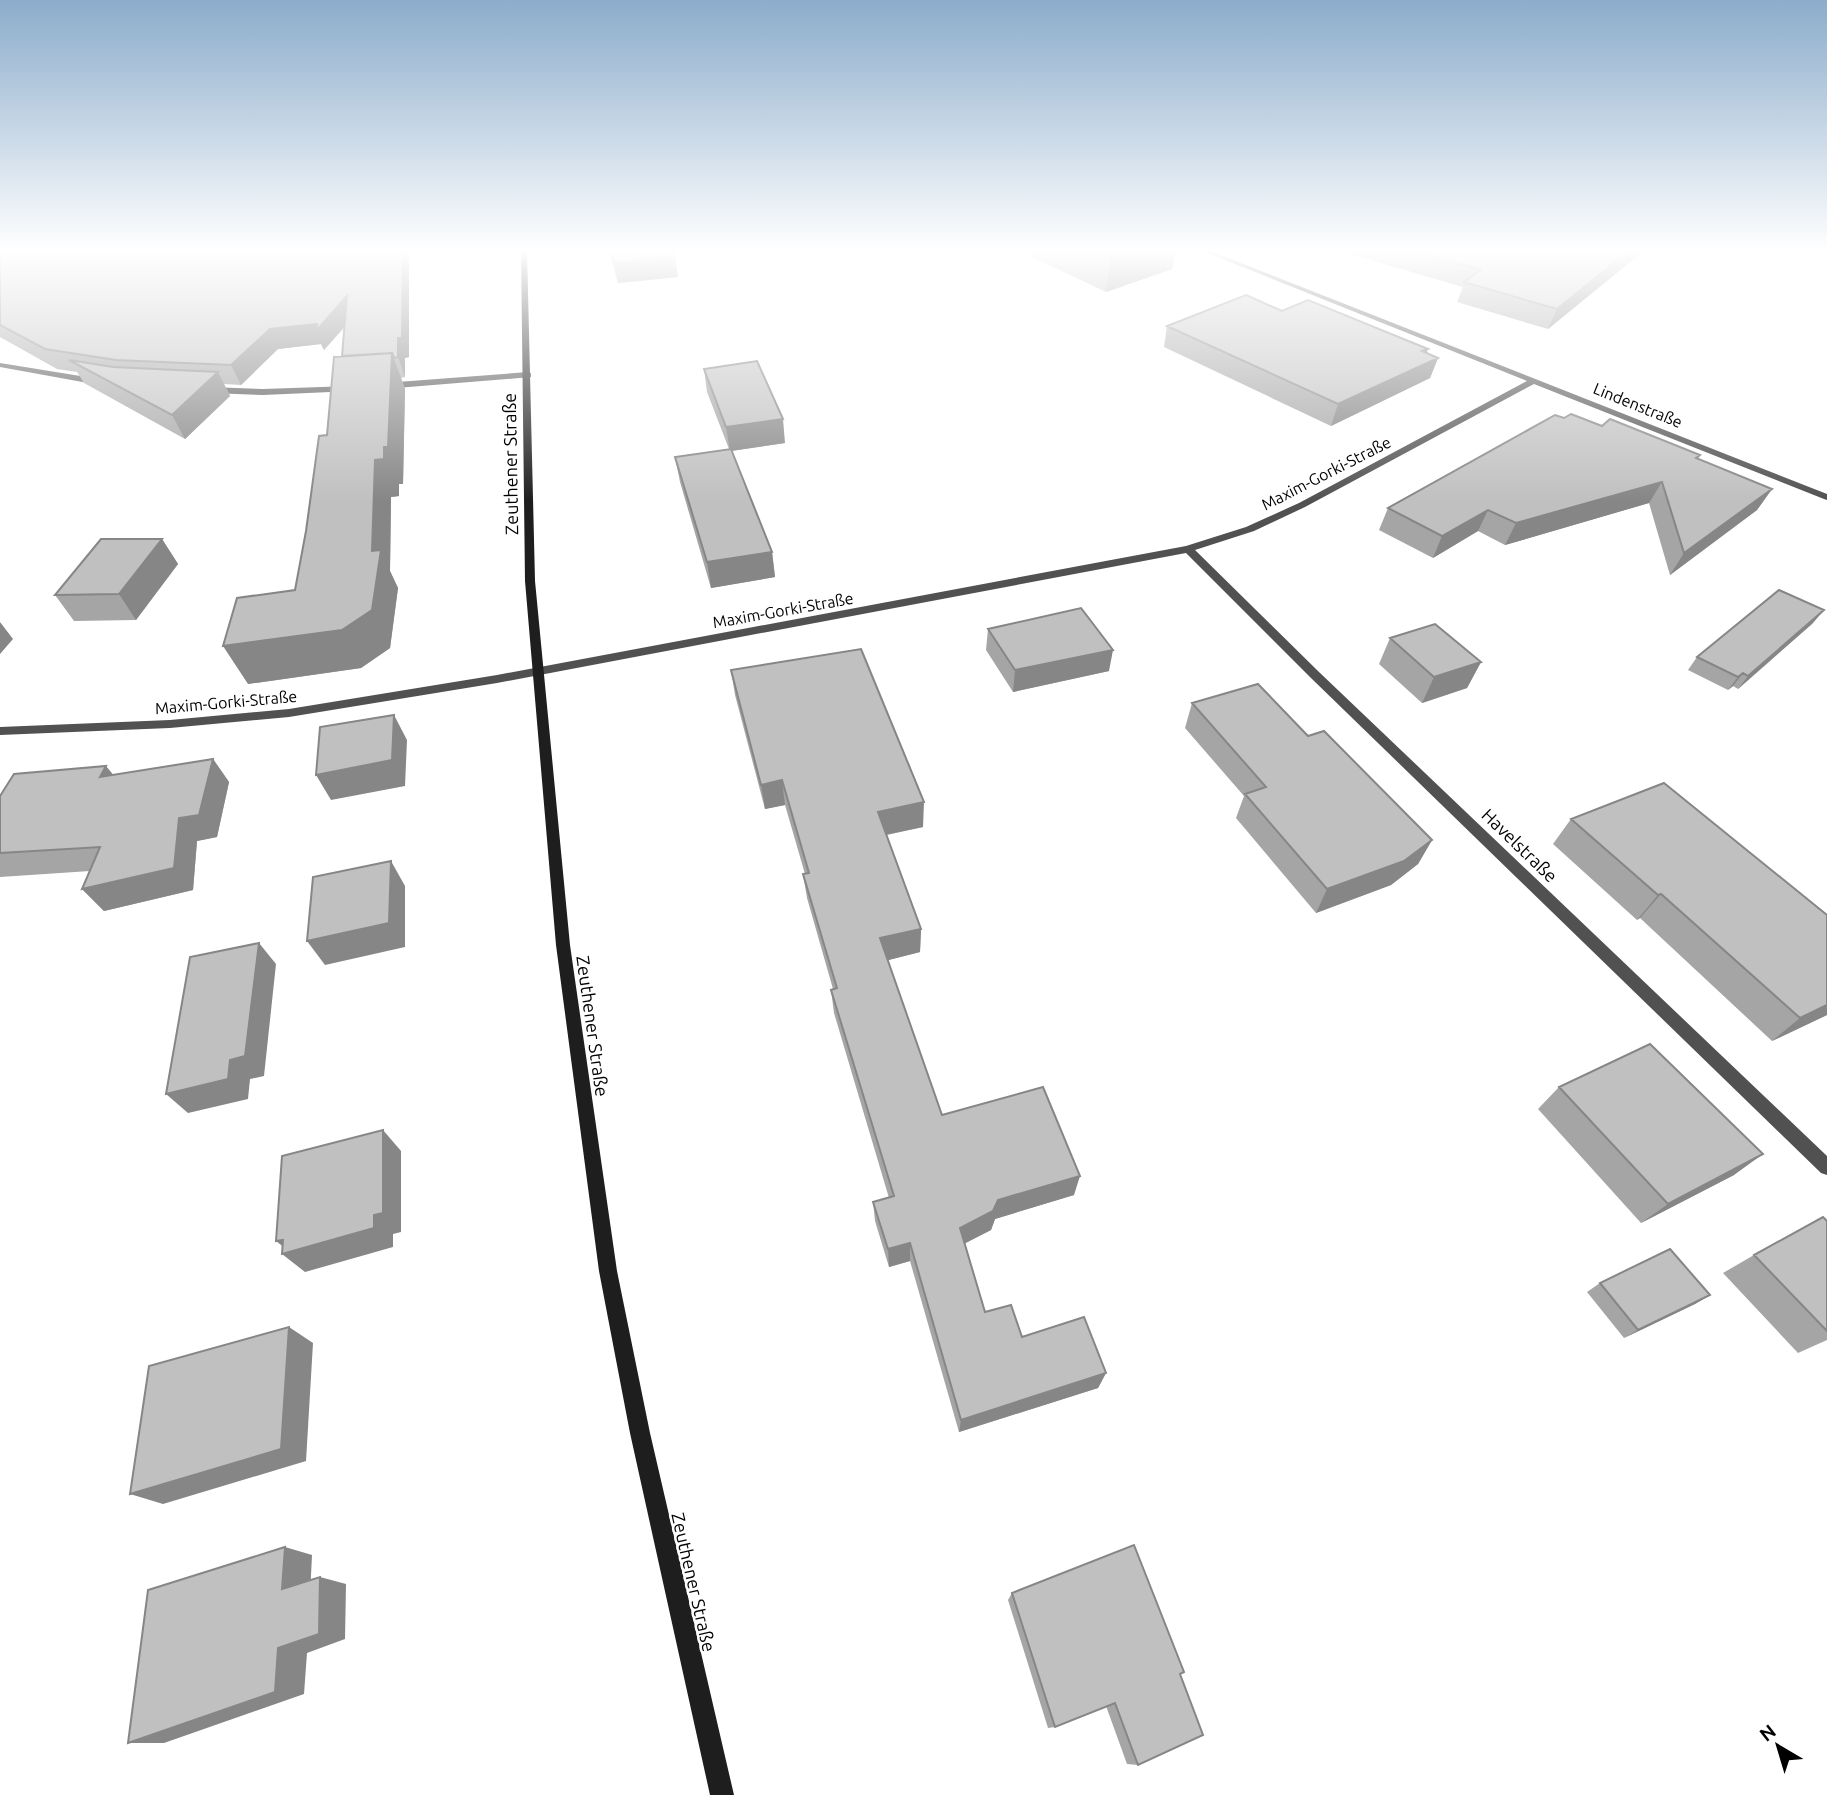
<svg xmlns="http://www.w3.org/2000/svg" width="1827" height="1795" font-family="Ubuntu,sans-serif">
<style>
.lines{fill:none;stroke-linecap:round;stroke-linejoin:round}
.street{fill:#515151;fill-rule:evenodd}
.secondary{fill:#1e1e1e;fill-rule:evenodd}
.wall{fill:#a5a5a5}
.shaded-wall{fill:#868686}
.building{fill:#c0c0c0;stroke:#868686;stroke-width:2}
.labels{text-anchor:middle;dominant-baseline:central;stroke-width:5;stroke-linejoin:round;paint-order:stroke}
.far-street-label{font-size:16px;fill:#000;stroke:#fff}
.street-label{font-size:18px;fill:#000;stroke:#fff}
</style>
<rect width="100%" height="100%" fill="#fff"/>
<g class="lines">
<path class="street" d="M1200,250H1208L1827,494V500L1824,499L1534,384L1305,507L1254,531L1195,550L1319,672L1827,1156V1175L1821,1173L1311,678L1186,553L497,683L289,717L170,728L0,735V727L170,720L289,709L497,675L1186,546L1246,527L1299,503L1527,381Z
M0,363L99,379L103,382L99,385L0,367Z
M528,372L531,373V377L384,389L380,386L384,383Z
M350,386L353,387V391L263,395L210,393L206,390L210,387L263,389Z"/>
<path class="secondary" d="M521,250H527L535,581L570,945L617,1271L650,1433L734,1795H710L630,1433L599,1271L556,945L525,581Z"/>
</g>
<path class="wall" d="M0,249H409V357L405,358V377L401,378L405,389L403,484H399V496L391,497L390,571L398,588L390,648L361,668L248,684L295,590L327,435L342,356L345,327L324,350L321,344L278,349L241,385L224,384L230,396L185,439L84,383L77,372L57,369L0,337Z
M608,249H673L678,277L618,283Z
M1023,249H1176L1172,269L1106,292L1028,255Z
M1333,249H1646L1548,329L1457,302L1463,287Z
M1282,311L1428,349L1426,353L1438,358L1430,378L1331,426L1164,347L1167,326Z
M704,369L785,443L732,451L772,552L775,577L711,588L680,482L675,457L729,449L707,392Z
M1564,418L1602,426L1700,455L1698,459L1772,489L1757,510L1670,575L1649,503L1505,545L1478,531L1433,558L1379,530L1388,508Z
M162,539L178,564L136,620L74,621L55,595Z
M1813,623L1738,689L1733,686L1728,690L1688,670L1697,657Z
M988,629L1109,671L1013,692L986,650Z
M1390,638L1481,662L1467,688L1422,703L1379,664Z
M731,670L923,827L887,835L921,929L920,952L888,960L942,1115L1074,1195L995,1219L991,1230L965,1243L985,1312L1022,1337L1106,1373L1098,1388L959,1432L910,1261L889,1267L875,1221L873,1202L889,1198L834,1013L831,990L833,989L807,898L803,874H805L785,805L765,809L735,695Z
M1192,703L1308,736L1432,840L1418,864L1391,885L1316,913L1236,818L1244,796L1185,728Z
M213,759L229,782L217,837L197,841L193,890L104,911L82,889L90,871L0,877V796L113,775Z
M1571,819L1827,915V1015L1772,1041L1640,918L1637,920L1553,844Z
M1559,1087L1734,1175L1641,1223L1538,1109Z
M1827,1221V1340L1798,1353L1723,1273L1754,1255Z
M1600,1283L1710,1295L1695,1304L1624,1338L1587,1292Z
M1012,1593L1180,1674L1138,1765L1127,1764L1106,1706L1055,1727L1048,1728L1008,1600Z"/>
<path class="shaded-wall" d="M403,249H409V357L405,358V377L398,357Z
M1112,249H1176L1172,269L1106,292Z
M1631,249H1646L1548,329L1557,309Z
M675,256L678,277L618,283L614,263Z
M347,296L354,315L324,350L321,344L278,349L241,385L231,365L270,329Z
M1428,349L1422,365L1438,358L1430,378L1331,426L1338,404Z
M392,353L405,389L403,484H399V496L391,497L390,571L398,588L390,648L361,668L248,684L223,646L372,551L375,460Z
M218,372L230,396L185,439L172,415Z
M783,419L785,443L730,451L726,427Z
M1662,482L1649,503L1505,545L1516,523Z
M1772,489L1757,510L1670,575L1684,553Z
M1488,510L1478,531L1433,558L1442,536Z
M162,539L178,564L136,620L119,594Z
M772,552L775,577L711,588L707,562Z
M1824,610L1813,623L1738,689L1748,676Z
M0,622L13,639L0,654Z
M1113,650L1109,671L1013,692L1015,670Z
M1481,662L1467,688L1422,703L1434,677Z
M1743,673L1733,686L1728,690L1738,677Z
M394,715L407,740L405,786L331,800L316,775Z
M213,759L229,782L217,837L197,841L193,890L104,911L82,889L179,818Z
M106,766L125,789L100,777Z
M782,780L785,805L765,809L761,785Z
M924,802L923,827L879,836L878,812Z
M1432,840L1418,864L1391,885L1316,913L1327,889Z
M391,861L405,886V947L325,965L307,941Z
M1661,894L1640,918L1637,920L1658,895Z
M921,929L920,952L881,962L880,938Z
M259,943L276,964L264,1076L250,1079L248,1099L188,1113L166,1094L230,1060Z
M1827,1005V1015L1772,1041L1800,1018Z
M383,1130L401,1151V1232L393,1234V1247L305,1272L282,1254L290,1252L276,1241L374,1215Z
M1763,1154L1734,1175L1641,1223L1668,1204Z
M1080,1176L1074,1195L995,1219L991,1230L958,1247L960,1228L998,1200Z
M910,1243V1261L889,1267L888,1249Z
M1710,1295L1695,1304L1624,1338L1638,1330Z
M289,1327L313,1343L306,1461L163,1504L130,1494Z
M1106,1373L1098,1388L959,1432L961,1420Z
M285,1547L312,1555L310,1596L282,1589Z
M320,1577L346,1584L345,1639L307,1653L304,1694L164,1743H128L278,1648Z"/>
<path class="building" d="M0,249H403L402,338H398V357L394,358L392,353L342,356L347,296L316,331L317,324L270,329L231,365L116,360L45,349L0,325Z
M610,249H673L675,256L614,263Z
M1406,249H1631L1557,309L1464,282L1481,270Z
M1246,295L1282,311L1308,300L1428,349L1422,351L1438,358L1338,404L1167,326Z
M392,353L388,447H384V459L375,460L372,551L381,550L372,610L342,630L223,646L237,598L295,590L306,531L319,436L327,435L334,357Z
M69,360L113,367L218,372L172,415Z
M757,361L783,419L726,427L704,369Z
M1571,414L1602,426L1610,419L1700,455L1696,458L1772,489L1684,553L1662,482L1516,523L1488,510L1442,536L1388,508L1555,415L1564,418Z
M731,449L772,552L707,562L675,457Z
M101,539H162L119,594L55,595Z
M1779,590L1824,610L1748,676L1743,673L1738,677L1697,657Z
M1081,608L1113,650L1015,670L988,629Z
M1435,624L1481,662L1434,677L1390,638Z
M861,649L924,802L878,812L921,929L880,938L942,1115L1043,1087L1080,1176L998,1200L993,1211L960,1228L985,1312L1011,1305L1022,1337L1084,1317L1106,1373L961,1420L910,1243L888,1249L873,1202L894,1196L831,990L837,988L803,874L809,873L782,780L761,785L731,670Z
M1258,684L1308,736L1324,731L1432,840L1404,861L1327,889L1245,794L1266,787L1192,703Z
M394,715L392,760L316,775L320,727Z
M213,759L199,815L179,818L174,868L82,889L100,847L0,853V796L14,774L106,766L100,777Z
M1664,783L1827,915V1005L1800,1018L1661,894L1658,895L1571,819Z
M391,861L389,923L307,941L313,877Z
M259,943L245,1056L230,1060L228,1079L166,1094L190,957Z
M1650,1044L1763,1154L1668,1204L1559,1087Z
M383,1130V1213L374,1215V1228L282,1254L283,1240L276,1241L282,1156Z
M1823,1217L1827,1221V1331L1754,1255Z
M1670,1249L1710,1295L1638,1330L1600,1283Z
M289,1327L281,1449L130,1494L149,1366Z
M1134,1545L1184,1672L1180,1674L1203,1735L1138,1765L1115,1703L1055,1727L1012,1593Z
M285,1547L282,1589L320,1577L319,1634L278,1648L275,1692L128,1743L148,1590Z"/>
<linearGradient id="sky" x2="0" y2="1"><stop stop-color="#8baccb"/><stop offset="0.5" stop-color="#fff"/><stop offset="1" stop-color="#fff" stop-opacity="0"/></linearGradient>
<rect width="1827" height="501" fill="url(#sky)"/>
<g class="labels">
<g class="far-street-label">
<text transform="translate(1638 405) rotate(22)">Lindenstraße</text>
<text transform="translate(1326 473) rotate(-27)">Maxim-Gorki-Straße</text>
<text transform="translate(783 610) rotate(-10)">Maxim-Gorki-Straße</text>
<text transform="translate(226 702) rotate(-5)">Maxim-Gorki-Straße</text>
</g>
<g class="street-label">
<text transform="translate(510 464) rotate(-91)">Zeuthener Straße</text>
<text transform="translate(1520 845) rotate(44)">Havelstraße</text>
<text transform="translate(593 1026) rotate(82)">Zeuthener Straße</text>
<text transform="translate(694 1582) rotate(77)">Zeuthener Straße</text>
</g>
</g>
<g transform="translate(1778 1746) rotate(322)" stroke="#ffffff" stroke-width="5" paint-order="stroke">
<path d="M0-5L12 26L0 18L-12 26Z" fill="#000000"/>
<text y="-10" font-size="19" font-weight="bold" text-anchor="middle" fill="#000000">N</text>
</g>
</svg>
